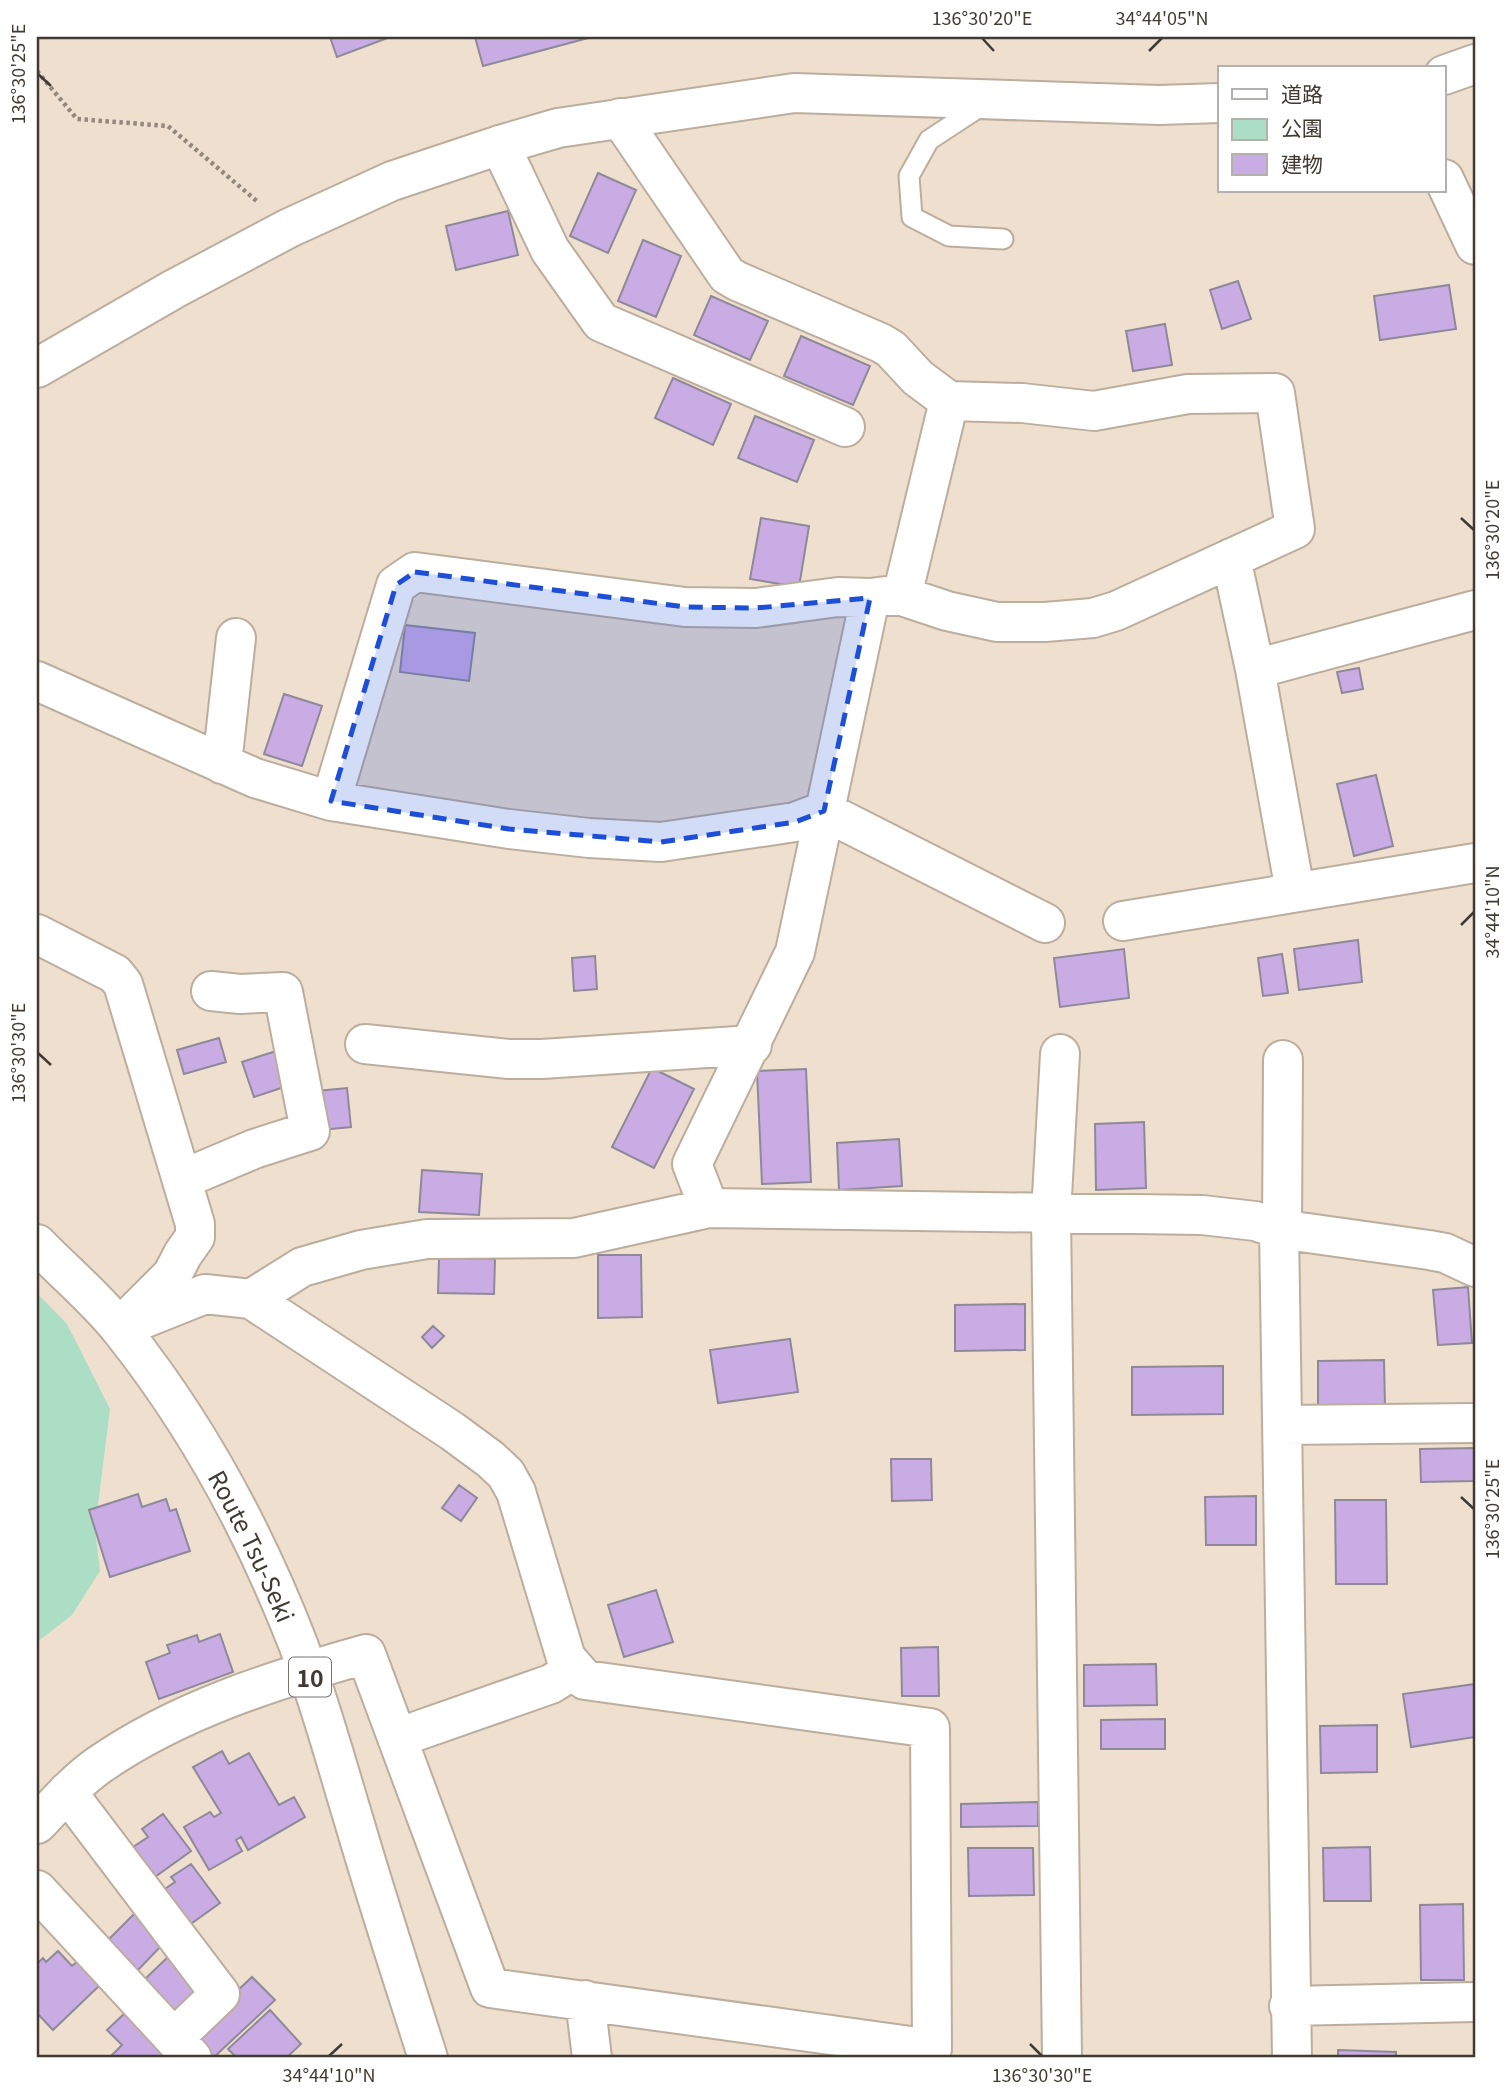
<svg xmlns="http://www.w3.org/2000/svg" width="1512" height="2095" font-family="Georgia,'Noto Sans JP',serif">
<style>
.green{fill:#abdec4}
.building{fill:#caace5;stroke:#908899;stroke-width:2}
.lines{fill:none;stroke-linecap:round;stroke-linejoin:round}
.lane-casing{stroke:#bcad9d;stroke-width:23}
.street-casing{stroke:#bcad9d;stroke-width:42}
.secondary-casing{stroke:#bcad9d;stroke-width:42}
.primary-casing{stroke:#bcad9d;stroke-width:42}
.path{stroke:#93887d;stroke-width:4.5;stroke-dasharray:3.5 3.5;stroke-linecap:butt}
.lane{stroke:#fff;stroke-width:19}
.street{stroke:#fff;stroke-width:38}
.secondary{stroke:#fff;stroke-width:38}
.primary{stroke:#fff;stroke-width:38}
.marked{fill:#1d4ed8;fill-opacity:0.2;stroke:#1d4ed8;stroke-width:5;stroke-dasharray:14 9;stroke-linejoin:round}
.ticks{fill:none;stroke:#403a33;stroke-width:2.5}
.labels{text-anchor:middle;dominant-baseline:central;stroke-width:7;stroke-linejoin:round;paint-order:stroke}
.shield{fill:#fff;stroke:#797570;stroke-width:2}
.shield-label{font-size:23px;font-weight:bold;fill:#403a33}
.street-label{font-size:24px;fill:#403a33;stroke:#fff}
.neatline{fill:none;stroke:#403a33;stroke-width:2.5}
.ticks-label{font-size:18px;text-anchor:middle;fill:#403a33}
</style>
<rect width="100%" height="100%" fill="#efdfcf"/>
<path class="green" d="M37,1293L67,1324L110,1409L95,1529L100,1571L72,1615L37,1642Z"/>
<path class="building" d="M330,37H390L337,57Z
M475,37H592L483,66Z
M598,173L636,190L608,253L570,236Z
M508,211L518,255L456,270L446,226Z
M643,240L681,256L656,317L618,301Z
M1238,281L1251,319L1222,329L1210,290Z
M1449,285L1456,329L1380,340L1374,296Z
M711,296L768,321L750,360L694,335Z
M1165,324L1172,365L1133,371L1126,331Z
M801,336L870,366L853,405L784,376Z
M673,378L731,404L713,445L655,418Z
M755,416L814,440L797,482L738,458Z
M761,518L809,526L799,587L750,579Z
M405,625L475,633L469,681L400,672Z
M1359,668L1363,689L1342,693L1337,672Z
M284,694L322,706L302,766L264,754Z
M1376,775L1393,846L1354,856L1337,784Z
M1358,940L1362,982L1299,990L1294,949Z
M1124,949L1129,998L1060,1007L1054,958Z
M1282,954L1288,993L1263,996L1258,958Z
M595,956L597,989L574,991L572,958Z
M219,1038L226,1062L184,1074L177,1050Z
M276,1051L287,1086L254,1097L242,1062Z
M652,1068L694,1089L654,1168L612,1147Z
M806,1069L811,1182L762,1184L757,1071Z
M347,1088L351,1127L321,1130L317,1091Z
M1144,1122L1146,1188L1096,1190L1095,1124Z
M899,1139L902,1186L839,1190L837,1143Z
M422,1170L482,1174L479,1215L419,1212Z
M598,1255H641L642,1317L598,1318Z
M439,1258L495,1259L494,1294L438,1293Z
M1468,1287L1472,1343L1438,1345L1433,1290Z
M1025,1304V1350L955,1351V1305Z
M433,1326L444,1336L432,1348L422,1337Z
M790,1339L798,1392L718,1403L710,1350Z
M1384,1360L1385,1407L1318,1408V1361Z
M1223,1366V1414L1132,1415V1367Z
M1475,1448V1481L1421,1482L1420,1449Z
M891,1459H931L932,1500L892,1501Z
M459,1485L477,1498L461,1521L442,1508Z
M138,1494L142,1507L166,1499L170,1511L176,1509L190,1551L110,1577L89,1510Z
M1256,1496V1545H1206L1205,1497Z
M1335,1500H1386L1387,1584H1336Z
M656,1590L673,1642L624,1657L608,1605Z
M220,1634L233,1672L159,1699L146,1662L170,1653L167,1645L197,1635L199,1642Z
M938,1647L939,1696H902L901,1648Z
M1156,1664L1157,1705L1084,1706V1665Z
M1475,1684V1737L1411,1747L1403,1694Z
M1165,1719V1749H1101V1720Z
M1377,1725V1772L1321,1773L1320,1726Z
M222,1751L229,1764L249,1753L279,1805L294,1797L305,1817L248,1850L241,1837L236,1840L242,1851L209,1870L184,1827L210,1812L214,1817L221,1813L193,1767Z
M1038,1802V1826L961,1827V1804Z
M163,1814L191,1851L152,1879L130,1849L148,1837L142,1829Z
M1370,1847L1371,1901H1324L1323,1848Z
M968,1848H1033L1034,1895L969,1896Z
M191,1864L220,1903L185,1928L159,1893L175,1882L171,1877Z
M1463,1904L1464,1980H1421L1420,1905Z
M142,1906L166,1941L137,1971L107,1941Z
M58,1951L72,1966L78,1961L100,1985L53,2030L37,2013V1964L43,1958L46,1962Z
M173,1952L202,1997L177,2015L144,1980Z
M252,1977L275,2000L213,2058L195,2039L215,2012Z
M270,2010L301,2044L286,2058H237L228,2049Z
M125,2013L168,2058H109L122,2045L107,2030Z
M1338,2050L1396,2052V2058H1338Z"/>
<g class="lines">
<g class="lane-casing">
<path id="lane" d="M984,104L929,140L909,176L912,217L949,236L1003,239"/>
</g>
<g class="street-casing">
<path id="street" d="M620,118L727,275L737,281L881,343L891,349L918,378L949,401L902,596
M500,145L550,250L601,322L845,427
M1444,179L1475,245
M1231,558L1255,669L1295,891
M1255,669L1475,610
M37,681L255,778L331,801L509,829L589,838L661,842L795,822L824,811L1045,923
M222,764L236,638
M331,801L396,585L415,572L685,607L756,608L838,597L870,598L886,596H902L947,611L997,622H1045L1093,618L1116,611L1295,529L1275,393L1188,394L1094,411L1022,403L949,401
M1123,921L1475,863
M37,934L115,974L123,984L195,1224V1237L183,1254L172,1275L131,1316
M365,1044L509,1059H542L752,1045
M1060,1054L1051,1214L1062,2058
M183,1179L254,1149L310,1131L283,992L240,994L211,991
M709,1208L692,1164L795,952L870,598
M1279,1229L1292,2058
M1282,1229L1283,1060
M251,1299L302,1267L361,1250L427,1239L574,1238L709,1208L1202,1215L1255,1221L1279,1229L1429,1250L1445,1253L1475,1267
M1283,1425L1475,1423
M397,1738L551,1684L575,1669
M67,1792L220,1994L174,2038
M37,1824C56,1804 75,1782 99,1765C178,1710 274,1680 366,1654L490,1988L932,2049L930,1728L585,1680L566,1658L516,1492L506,1474L490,1459L452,1431L251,1299L205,1294L120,1328
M37,1890L192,2058
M585,2000L592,2058
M1289,2006L1475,2002"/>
</g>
<g class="secondary-casing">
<path id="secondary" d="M1444,75L1475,64
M37,368L174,289L289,228L392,181L500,145L558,128L794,93L1159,105L1220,103"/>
</g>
<g class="primary-casing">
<g id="primary">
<path id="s1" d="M37,1244C65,1273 98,1300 122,1331C196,1424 255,1533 298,1644C320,1702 336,1762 354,1821C377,1900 403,1979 428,2058"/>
</g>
</g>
<path class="path" d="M37,71L77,119L168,126L258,202"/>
<use href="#lane" class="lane"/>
<use href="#street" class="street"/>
<use href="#secondary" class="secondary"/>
<use href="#primary" class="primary"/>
</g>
<path class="marked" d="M415,572L685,607L756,608L870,598L824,811L795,822L661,842L509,829L331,801L396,585Z"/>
<path class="ticks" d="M982,38L994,51M1149,51L1162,38M38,74L51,86M1461,518L1474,530M1461,925L1474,912M38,1053L51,1065M1461,1497L1474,1509M1030,2044L1042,2056M329,2056L342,2044"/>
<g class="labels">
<rect class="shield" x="289" y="1657.5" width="42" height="39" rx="5"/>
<g class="shield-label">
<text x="310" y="1677">10</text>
</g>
<g class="street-label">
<text stroke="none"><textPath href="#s1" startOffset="374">Route Tsu-Seki</textPath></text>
</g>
</g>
<rect width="1512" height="2095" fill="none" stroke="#ffffff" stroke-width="77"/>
<rect x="1218" y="66" width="228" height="126" fill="#ffffff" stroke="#b3b0ad" stroke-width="2"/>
<rect x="1232" y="89" width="35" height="10" fill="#ffffff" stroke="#b3b0ad" stroke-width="2"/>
<text x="1281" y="102" font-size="21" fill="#403a33">道路</text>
<rect x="1232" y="119" width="35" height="21" fill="#abdec4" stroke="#b3b0ad" stroke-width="2"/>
<text x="1281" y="136" font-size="21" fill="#403a33">公園</text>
<rect x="1232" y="154" width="35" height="21" fill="#caace5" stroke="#b3b0ad" stroke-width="2"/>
<text x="1281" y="172" font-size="21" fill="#403a33">建物</text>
<rect x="38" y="38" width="1436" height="2018" class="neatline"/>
<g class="ticks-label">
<text x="982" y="25">136°30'20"E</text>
<text x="1162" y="25">34°44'05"N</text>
<text transform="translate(19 74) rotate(-90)" y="6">136°30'25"E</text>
<text transform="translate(1493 530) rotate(-90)" y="6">136°30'20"E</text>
<text transform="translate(1493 912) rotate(-90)" y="6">34°44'10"N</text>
<text transform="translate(19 1053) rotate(-90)" y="6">136°30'30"E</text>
<text transform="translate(1493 1509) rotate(-90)" y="6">136°30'25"E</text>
<text x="329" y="2082">34°44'10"N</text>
<text x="1042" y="2082">136°30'30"E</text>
</g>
</svg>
